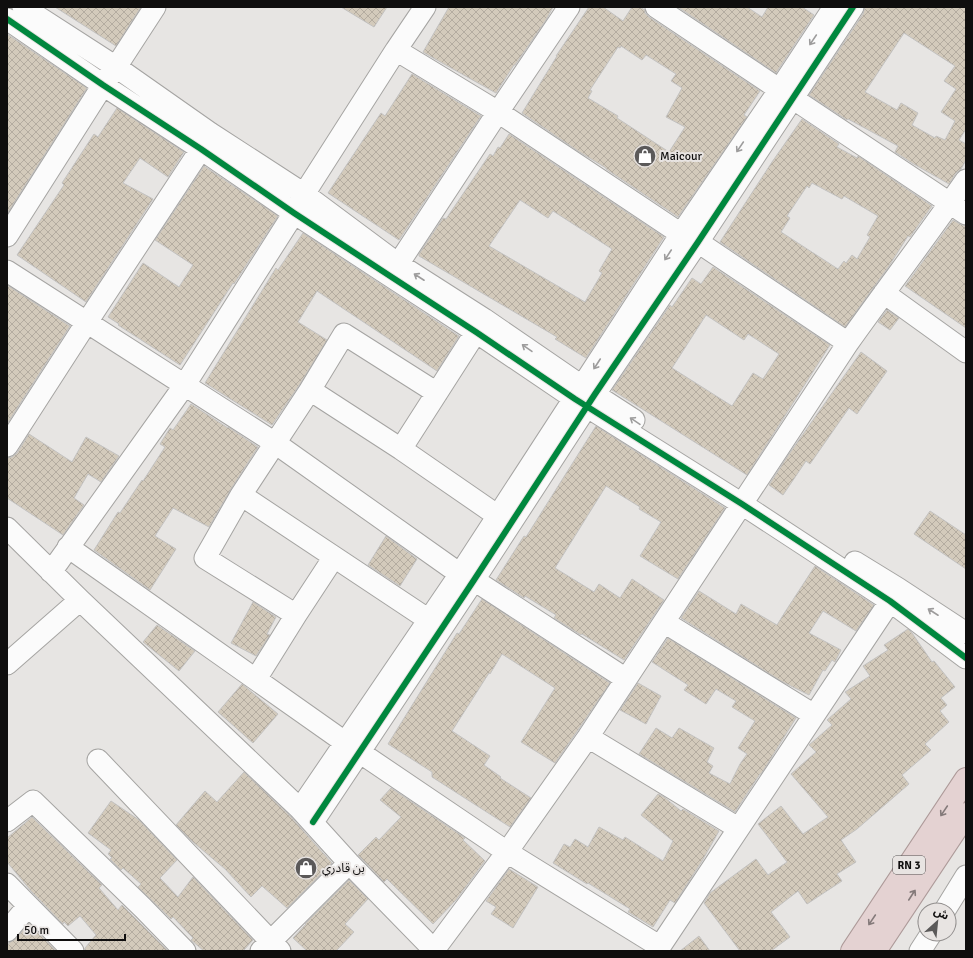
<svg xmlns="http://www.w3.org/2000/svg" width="973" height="958" font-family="Signika,'Noto Sans Arabic',sans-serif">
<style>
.building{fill:url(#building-cross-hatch);stroke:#c3c2c1;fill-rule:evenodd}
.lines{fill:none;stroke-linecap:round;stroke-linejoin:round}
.minor-casing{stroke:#a5a4a2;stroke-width:23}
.highway-casing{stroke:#ad9a99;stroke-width:24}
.minor{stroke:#fbfbfb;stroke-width:21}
.highway{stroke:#e4d2d2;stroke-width:22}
.cycleway-casing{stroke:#e8e4e2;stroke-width:8}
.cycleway{stroke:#00873e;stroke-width:6}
.oneway{stroke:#9d9c9c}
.oneway2{stroke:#847a7a}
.labels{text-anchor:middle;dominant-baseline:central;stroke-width:4;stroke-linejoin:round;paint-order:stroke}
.shield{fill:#e8e4e2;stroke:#504e4e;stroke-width:1}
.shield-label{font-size:11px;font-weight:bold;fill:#0f0e0e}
.poi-label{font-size:12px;fill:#0f0e0e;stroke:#e8e4e2;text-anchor:start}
</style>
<defs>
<pattern id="building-cross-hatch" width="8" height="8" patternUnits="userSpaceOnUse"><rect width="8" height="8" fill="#d3cabb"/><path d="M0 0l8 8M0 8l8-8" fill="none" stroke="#b4aca0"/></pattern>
</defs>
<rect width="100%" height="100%" fill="#e7e5e3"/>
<path class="building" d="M55,7H141L116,46Z
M341,7H387L374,27Z
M449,7H553L546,20L515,65H514L496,93L435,59L423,52Z
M589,7H603L623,21L632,7H640L645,10V13L649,17L760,91L744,115L747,117L678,217L606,169V168L578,151L522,113L557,56H556ZM621,46L642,60L646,55L676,74L671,81L682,88L666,117L685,127L669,152L617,118L618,116L588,98L592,91L590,90L618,47L620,48Z
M678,7H747L762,17L768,7H802L814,15L776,73Z
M865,7H966V129L959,140L966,144V160L961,169L956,173L949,184L912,163L895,152L898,146L848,119L847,120L809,95L863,14ZM904,33L955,66L944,81L956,89L941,112L955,121L945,140L936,136L935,138L912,125L918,113L901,103L897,110L865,92Z
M7,34L87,88L7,214Z
M412,74L481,116L399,240L328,193L381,113L385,116Z
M117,108L184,152L168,177L140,158L123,183L153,199L86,302L17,255L64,185L62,183L94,134L98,137Z
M802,119L839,144L837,147L857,158L858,156L932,206L910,237L908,236L889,266L845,327L720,242L772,162ZM812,183L842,199L844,196L878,216L867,235L870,237L857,259L852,255L846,263L844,261L838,269L781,232L790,218L787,216L807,186L809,188Z
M509,134L664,237L586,358L555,339L557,337L419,256V254L443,218L446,219L490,154L493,156L498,147L500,148ZM520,200L548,218L553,211L612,249L599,271L602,273L585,302L489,246Z
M204,166L278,216L234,284L233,283L180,365L118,325L119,324L108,317L143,263L179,287L193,265L155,240Z
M953,220L960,224L966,226V328L905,286Z
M303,233L459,336L437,371L317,291L298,322L327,340L300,384L272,425L205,383L276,268L278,270Z
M713,267L830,345L774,433L747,475L612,390L670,305L672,307L692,278L701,284ZM706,315L744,340L748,334L779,354L763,379L753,373L732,406L672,368Z
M7,285L70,326L7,424Z
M887,310L899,318L890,330L878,322Z
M861,352L887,371L857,414L849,408L810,464L806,461L783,495L769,485L789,454Z
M191,404L228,428V427L258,447L231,489L209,527L173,508L155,536L176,549L150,590L94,550L118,512L120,513L142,480L143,481L165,447L160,444L170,428L173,430Z
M596,426L725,508L678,579L640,556L661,522L639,509L640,507L606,486L555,568L594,592L599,584L620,598L632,579L664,600L624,660L582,634L581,635L554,618L556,615L525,596L524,598L496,580L524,536L526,537Z
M29,434L72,462L86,437L119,456L101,482L88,474L74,498L84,505L63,535L7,498V458L12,457L17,453Z
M930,511L966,535V569L914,534Z
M386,536L417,559L400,586L368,565Z
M815,566L874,605L856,631L823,611L809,633L841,650L835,662L832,660L825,671L823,670L809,695L781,681L681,618L699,591L736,614L741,604L777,625L785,612Z
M482,599L610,683L578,730L555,763L521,742L555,688L502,654L490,674L489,673L452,731L490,756L484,765L501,777L500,778L531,798L510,827L432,777V772L388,744L457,633L459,634Z
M253,602L276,617L267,634L270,635L256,656L231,643Z
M157,625L195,651L179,671L143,642Z
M908,629L912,633L932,662L934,661L955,687L941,698L947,705L940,711L949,722L925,744L931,750L902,775L909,784L857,829L841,840L856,862L837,874L842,881L807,904L798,891L771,912L790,937L771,951H740L704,903L710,893L756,859L768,875L787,862L758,824L781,806L803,834L828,817L791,774L816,752L809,745L832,725L827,720L851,699L845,692L870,676L863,666L888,650L884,645Z
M668,638L796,718L763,771L761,774H760L735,812L639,754L656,728L672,738L679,728L714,748L707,762L713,766L709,773L730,784L740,764L747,754L738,748L755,721L732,707L736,701L716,689L706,704L684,690L688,685L652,662Z
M638,683L661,696L646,724L620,710Z
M242,684L278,714L253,743L218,712Z
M244,772L291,817L332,863L287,908L262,886L251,897L225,869L193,842L176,825L205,791L217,802Z
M391,788L465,838L463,840L485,861L456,900L433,924L387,879L384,882L358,855L376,837L379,840L401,817L380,800Z
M658,794L664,797L681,811L683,809L719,831L702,861L675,903L670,900L653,927L628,912L630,909L588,883L587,884L553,863L564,844L570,847L575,839L588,847L599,827L623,840L625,837L663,861L673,841L641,815Z
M111,801L139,820L177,860L160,878L178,897L193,877L253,940L243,951H204L191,940L193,938L173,917L171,919L138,887L141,884L123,868L121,870L110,859L112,858L108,854L111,850L88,833Z
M32,817L102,885L99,888L118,910L122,905L168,951H85V948L96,935L80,916L68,926L64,922L63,924L31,891L7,862V838Z
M509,869L538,887L513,928L491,914L496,907L486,901Z
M349,880L368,899L345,924L354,932L336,951H307L293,938L306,924H305Z
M29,923L56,951H7V946L10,942L16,939Z
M699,936L710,951H680Z"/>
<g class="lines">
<g class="minor-casing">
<path id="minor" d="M23,7L116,67L210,133L304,194L398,264L484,319L583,387L634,420
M656,7L966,214
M7,19L103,85L201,149L294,213L390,276L476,332L575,399L742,504L890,601L966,658
M396,50L498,112L681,234L698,242L848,343
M7,236L103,85L116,67L155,7
M7,271L275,443L460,574L474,580L626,679
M391,275L498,112L569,7
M884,293L966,352
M483,321L401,449L498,516
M7,446L87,322L201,149L208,137
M401,449L310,390L344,334L437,393
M241,495L429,620L440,628
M7,528L80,600L300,809L349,863L435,951
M68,547L346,743L507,852L659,946
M855,562L899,589L966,633
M51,572L184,386L294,213L304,194L396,50L425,7
M296,615L205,558L241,495L310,390
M664,622L814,715
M7,664L80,600
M256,679L296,615L334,557
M588,737L738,828
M98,760L280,951
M300,809L460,574L681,234L780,89L834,7
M7,821L33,801L143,908L185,951
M313,822L474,580L595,394L698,242L853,7
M7,884L73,951
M945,910L966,876
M7,931L28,906
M434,950L507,852L588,737L848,343C887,288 928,235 966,180
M261,951L349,863
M657,951L897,591
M920,951L931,934"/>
</g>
<g class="highway-casing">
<path id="highway" d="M852,951L966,779
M875,951L966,814"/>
</g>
<use href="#minor" class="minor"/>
<use href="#highway" class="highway"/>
<g class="cycleway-casing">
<path id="cycleway" d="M7,19L103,85L201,149L294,213L390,276L476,332L575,399L742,504L890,601L966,658
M313,822L474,580L595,394L698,242L853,7"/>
</g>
<use href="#cycleway" class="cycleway"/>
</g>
<defs><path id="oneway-shaft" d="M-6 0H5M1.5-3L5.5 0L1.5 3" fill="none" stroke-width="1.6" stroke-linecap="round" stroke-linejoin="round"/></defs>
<g class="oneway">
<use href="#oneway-shaft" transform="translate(813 40) rotate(124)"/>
<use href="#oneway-shaft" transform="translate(740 147) rotate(124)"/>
<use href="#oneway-shaft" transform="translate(668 255) rotate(123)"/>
<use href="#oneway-shaft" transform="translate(419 277) rotate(-147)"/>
<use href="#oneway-shaft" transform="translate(527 348) rotate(-145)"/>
<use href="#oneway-shaft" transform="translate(597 364) rotate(123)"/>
<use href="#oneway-shaft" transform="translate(635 421) rotate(-146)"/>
<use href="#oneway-shaft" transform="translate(933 612) rotate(-147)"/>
</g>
<g class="oneway2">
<use href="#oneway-shaft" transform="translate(944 811) rotate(124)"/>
<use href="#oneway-shaft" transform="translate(912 895) rotate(-57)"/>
<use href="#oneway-shaft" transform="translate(872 920) rotate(124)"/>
</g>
<defs>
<g id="shop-disc" transform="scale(1.15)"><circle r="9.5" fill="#5b5959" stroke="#e8e4e2"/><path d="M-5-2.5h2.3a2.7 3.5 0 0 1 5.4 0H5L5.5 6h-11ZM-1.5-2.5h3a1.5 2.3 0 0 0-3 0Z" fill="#fff"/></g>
</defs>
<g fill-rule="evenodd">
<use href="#shop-disc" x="645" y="156"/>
<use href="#shop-disc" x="306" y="868"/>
</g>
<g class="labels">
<rect class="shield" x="893" y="856" width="32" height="18" rx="3"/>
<g class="shield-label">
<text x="909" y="865">RN 3</text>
</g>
<g class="poi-label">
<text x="660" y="156">Maicour</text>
<text x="322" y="868">بن قادري</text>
</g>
</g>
<rect width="973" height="958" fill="none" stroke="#0f0e0e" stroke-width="16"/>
<g transform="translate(937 922) rotate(27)"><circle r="19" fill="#e8e4e2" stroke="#918e8d"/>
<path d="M0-3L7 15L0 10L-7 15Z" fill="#5b5959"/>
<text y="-6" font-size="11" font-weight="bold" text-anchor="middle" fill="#0f0e0e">ش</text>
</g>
<path d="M18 934v6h107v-6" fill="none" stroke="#0f0e0e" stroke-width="2"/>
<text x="24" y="934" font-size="12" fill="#0f0e0e" stroke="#e8e4e2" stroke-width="3" paint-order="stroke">50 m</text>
</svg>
